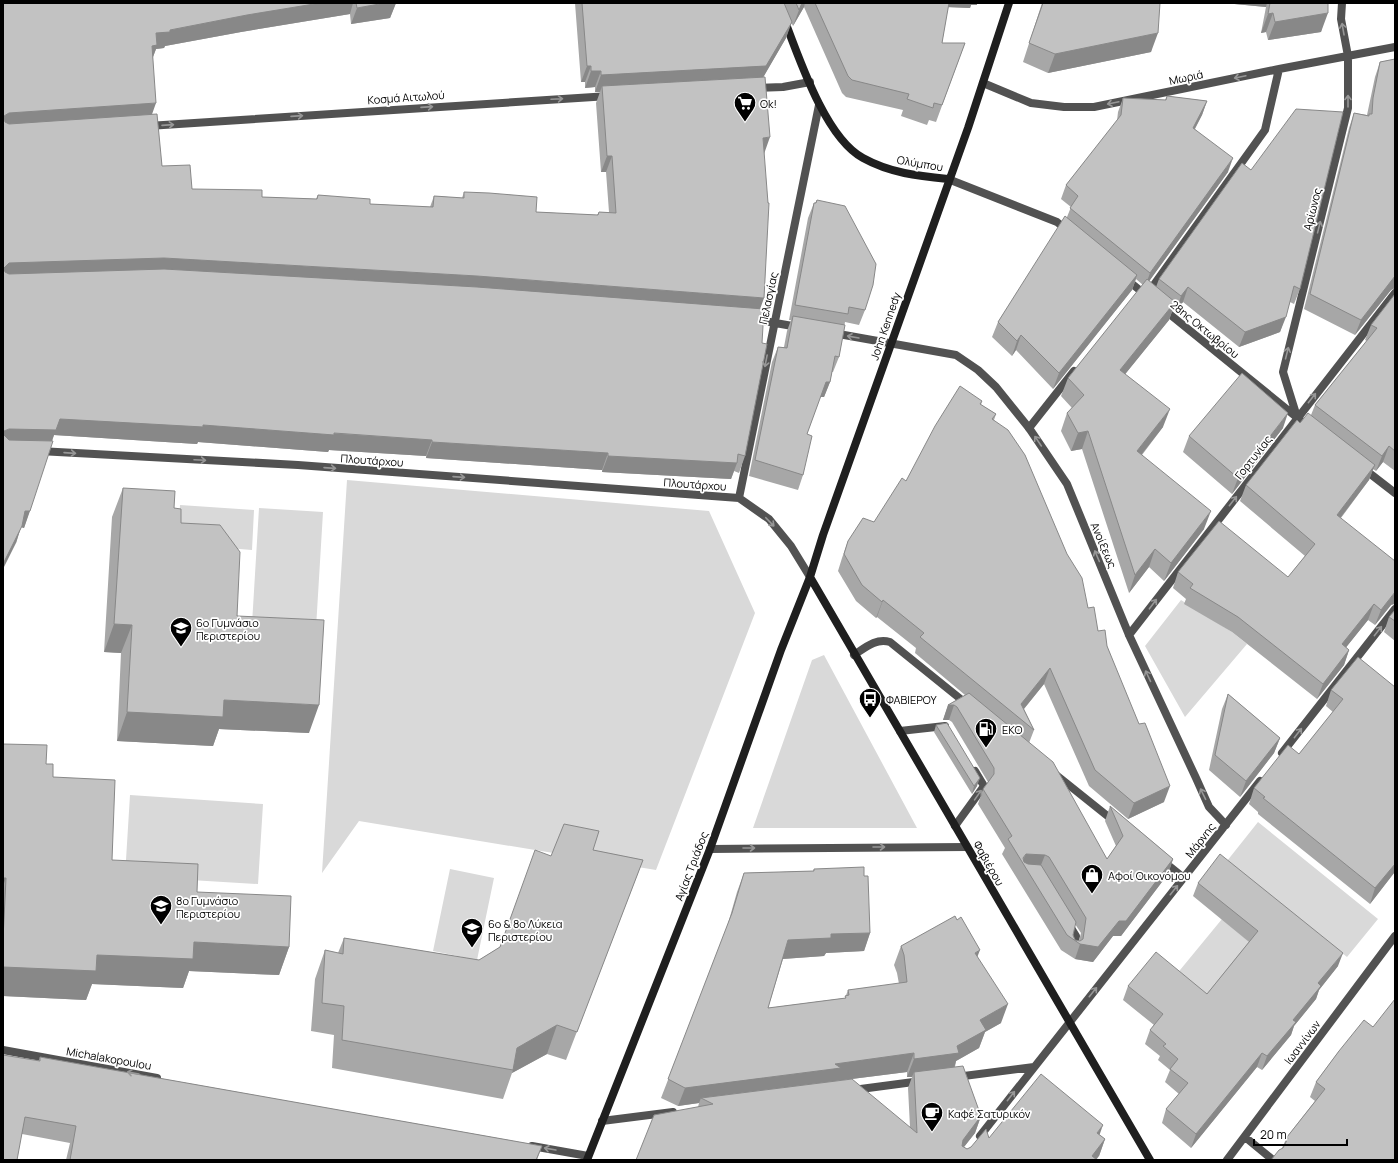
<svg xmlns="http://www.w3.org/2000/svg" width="1398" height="1163" font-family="Manrope,sans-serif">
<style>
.park{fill:#d9d9d9}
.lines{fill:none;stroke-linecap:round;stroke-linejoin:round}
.lane{stroke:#525252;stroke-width:8}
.street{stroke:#525252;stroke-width:8}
.secondary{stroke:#1f1f1f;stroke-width:8}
.wall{fill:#a7a7a7;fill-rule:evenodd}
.shaded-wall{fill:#888}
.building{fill:#c2c2c2;stroke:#888;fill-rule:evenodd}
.oneway{stroke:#979797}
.labels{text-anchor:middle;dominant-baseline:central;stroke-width:3.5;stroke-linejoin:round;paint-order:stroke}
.street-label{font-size:11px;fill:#000;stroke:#fff}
.poi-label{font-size:11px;fill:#000;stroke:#fff;text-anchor:start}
</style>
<rect width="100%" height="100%" fill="#fff"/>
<path class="park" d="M347,480L709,511L755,613L656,870L359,821L322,873Z
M180,505L254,510L252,550L178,544Z
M259,508L323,512L316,628L252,624Z
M1181,600L1232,632L1247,644L1185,717L1145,646Z
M824,655L917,828H753L812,660Z
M130,795L263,804L258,884L125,876Z
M1258,822L1378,919L1347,957L1227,861Z
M450,869L494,878L477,960L433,951Z
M1222,919L1253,945L1202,1008L1171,981Z"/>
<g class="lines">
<path class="lane" d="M1029,428L1074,371
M900,731L945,726
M955,826L984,786L975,771
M1068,923L1076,936L1073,951"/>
<path class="street" d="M983,83L1031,103L1064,107H1094L1279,69L1395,47
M756,88L783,87L810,82
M148,126L609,96
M948,179L1057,222L1068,231
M1126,279L1147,296
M1148,293L1265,130L1279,69
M1162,308L1310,428
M753,319L798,327
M833,333L956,355L978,370L996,387L1029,428L1067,484L1129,635L1196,778L1209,807L1226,825
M1297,417L1283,372L1348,108V56L1341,19L1342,3
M39,451L298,465L739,498
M1364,469L1395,493
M739,498L819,105
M739,498L769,519L791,546L810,577
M1129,635L1395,293
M854,655C866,647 876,638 890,642L968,705
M1282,753L1395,609
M1055,774L1115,822
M710,849L967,847
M1163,861L1184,878
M3,1050L157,1078
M956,1077L1034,1067
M853,1090L921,1081
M602,1121L673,1112
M980,1136L1260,781
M1245,1137L1273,1160
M532,1146L588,1156
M1227,1160L1395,936"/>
<path class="secondary" d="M778,3C795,45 822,136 863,158C890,173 918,176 948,179
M810,577L1150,1160
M587,1160L710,849L781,650L810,577L823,535L968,128L1009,3"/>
</g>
<path class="wall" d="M3,3H396L390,18L351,24L350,14L241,32L165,46L164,48L156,49L153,57L151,115L162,166L192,189L262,197L316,199L318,195L370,204L430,207L434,196L462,198L464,192L536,212L597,215L599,212H609L606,172H601L596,103L600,92H595V87L585,88V82H581L575,3H977V5H971L970,8L948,7L942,43H965L936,122L929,120L927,125L901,116L903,110L846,97L842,93L804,7L793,26L791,22L786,38L763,77L764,152L760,309L745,456L739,473L734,471L731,479L602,472V470L426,458V456L329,450L328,452L198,442L197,444L54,435L24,528L21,527L16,543Z
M1042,3H1160L1151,52L1048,73L1023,62Z
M1224,3H1328L1321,32L1268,40L1266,32L1261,33L1266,7Z
M1395,59V288L1391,290L1355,335L1304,309L1349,128L1354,113L1367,115L1375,77L1380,62Z
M1167,96L1207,101L1202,115L1195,129L1228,172L1149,281L1156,287L1159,279L1242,163L1300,289L1294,304L1290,302L1280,332L1239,347L1183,302L1176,311L1173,309L1169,320L1125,374L1163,427L1142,455L1204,529L1164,581L1149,567L1129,593L1082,449L1071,451L1061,431L1067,413L1072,408L1061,396L1068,378L1143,285L1136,279L1132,290L1053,389L1016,350L1012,356L992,337L998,322L1067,217L1071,207L1061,199L1066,185L1117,121L1118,112L1123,98L1165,100Z
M817,200L865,310L859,325L845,322L839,357L833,372H832L830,382L824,397H820L807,434L803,475L798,490L749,476L772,362L778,347H784L787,331L791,320H789L808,218L814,203H815Z
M1395,294V471L1383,462L1376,471L1373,469L1369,480L1341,518L1391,605L1375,625L1368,620L1346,647L1349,650L1344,665L1317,699L1232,632L1184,604L1186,599L1173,588L1178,572L1288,577L1305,556L1240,501L1246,485L1300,423L1311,415L1315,405L1367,341L1365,340L1371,325Z
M982,401L981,405L996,414L994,420L1088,608L1098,631L1107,646L1164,802L1128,819L1089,786L1044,684L1024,709L1034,730L1029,743L1107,859L1116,846L1105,821L1110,806L1173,859L1168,874L1121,936H1113L1093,962L1075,959L1061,950L1002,854L1005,848L978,804L983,789L988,782L952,722L949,720H943L948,705L965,695L915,653L916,648L877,617L876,618L856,601L838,571L842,558L848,541L874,522L906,481ZM1075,924L1081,933L1079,941L1075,940L1073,935Z
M1283,428L1232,494L1183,452L1189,436Z
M123,488L174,508L181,523L309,733L219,729L213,746L117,741L121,653L104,652L112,517Z
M1395,610V641L1384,632L1389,617Z
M1395,687V874L1394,873L1370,904L1258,814V812L1249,804L1254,788L1299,754L1333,712L1326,706L1331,690Z
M1228,694L1280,738L1274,753L1240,797L1209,770L1222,709Z
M936,725L977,786L972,794L934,732Z
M3,744L46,764L53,777L112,860L197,892L289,947L279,975L189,971L183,988L92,984L86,1000L3,996Z
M593,850L643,860L566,1060L547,1054L512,1073L503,1099L332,1068L334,1035L311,1031L315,979L325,950L338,953L344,938L479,960L500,947L551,856Z
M814,869L864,876L870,933L864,951L826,953L824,956L783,959L768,1008L845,998L848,990L899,984L897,973L894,965L901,946L977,956L1001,1023L985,1032L979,1048L956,1061L955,1067L981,1116L975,1133L964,1147L967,1149L989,1138L1100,1135L1105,1139L1099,1156L636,1160L698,1107L699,1103L678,1106L661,1098L727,927L737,892L744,873L813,871ZM907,1072V1077H912L908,1088L910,1127L836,1081Z
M1198,883L1338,966L1319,990L1316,999L1294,1026L1291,1035L1262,1070L1257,1067L1191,1148L1162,1123L1166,1109L1179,1094L1165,1082L1170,1070L1158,1060L1160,1056L1145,1044L1150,1030L1154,1025L1123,1000L1128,986L1207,994L1249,942L1193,896Z
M1339,1051L1395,1160L1282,1148L1287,1137L1315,1101L1310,1097L1316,1082Z
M40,1057L542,1146L537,1160H66L70,1143L22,1134L3,1160Z"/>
<path class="shaded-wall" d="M320,3H353L350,14L241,32L165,46L164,48L156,49L151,62H146L156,33L247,15Z
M385,3H396L390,18L351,24L357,8Z
M802,3H805L804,7L793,26L799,10Z
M946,3H977V5H971L970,8L945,7Z
M1224,3H1267L1266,7Z
M1273,13L1266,32L1261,33L1268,14Z
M1328,13L1321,32L1268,40L1275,22Z
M792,22L786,38L760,83L602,86L600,92H595L601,75Z
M1158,33L1151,52L1048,73L1055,54Z
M587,66H591L585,82H581Z
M591,71H601L595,87L585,88Z
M1207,101L1202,115L1188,141L1193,128Z
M156,103L150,120L3,129L4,116L9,113Z
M770,137L764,154L763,138Z
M607,156H612L606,172H601Z
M1233,158L1228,172L1145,287L1150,273Z
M164,258L477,276L764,298L758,315L3,279L4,268L9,263Z
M1137,275L1132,290L1053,389L1059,373Z
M1395,276V288L1391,290L1355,335L1361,320Z
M1188,287L1183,302L1176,311L1181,296Z
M1175,302L1169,320L1114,388L1120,370Z
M1286,317L1280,332L1239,347L1245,332Z
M1021,335L1016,350L1012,356L1017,341Z
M826,382H830L824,397H820Z
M1170,409L1163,427L1130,469L1137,451Z
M1288,413L1283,428L1232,494L1238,478Z
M60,419L203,425L432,440L426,456L329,450L328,452L198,442L197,444L54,435L50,446H3V436L4,431L9,429Z
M1088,431L1082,449L1071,451L1078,433Z
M432,442L608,453L602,470L426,458Z
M1389,446L1383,462L1376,471L1382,456Z
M608,456L737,463L731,479L602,472Z
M1375,465L1369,480L1331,530L1337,515Z
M25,511H30L24,528L21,527L16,543L3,569V564Z
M1211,511L1204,529L1164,581L1171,563Z
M1155,549L1149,567L1129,593L1135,575Z
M1395,592V604L1391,605L1375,625L1381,610Z
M883,600L877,617L876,618L882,602Z
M1374,604L1368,620L1336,660L1342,644Z
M114,624L132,625L121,653L104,652Z
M1349,650L1344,665L1317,699L1323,684Z
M1050,668L1044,684L1018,716L1021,704Z
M224,700L319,705L309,733L219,729L213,746L117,741L127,712Z
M948,705H954L949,720H943Z
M1280,738L1274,753L1240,797L1246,781Z
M980,778L977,786L972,794L974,786Z
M1170,786L1164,802L1128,819L1134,803Z
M1026,854L1045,855L1039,870L1022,862Z
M1173,859L1168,874L1121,936H1113L1093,962L1075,959L1080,944L1119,921Z
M1395,864V870L1394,873L1370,904L1375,888Z
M3,878H6L3,886Z
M870,933L864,951L826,953L824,956L782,959L788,940L831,934Z
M194,942L289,947L279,975L189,971L183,988L92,984L86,1000L3,996V967Z
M980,950L973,968L975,953Z
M1343,953L1338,966L1319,990L1316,999L1294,1026L1291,1035L1262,1070L1267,1056L1318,983Z
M1008,1004L1001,1023L985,1032L979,1048L956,1061L953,1072H914L912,1077H907L914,1059L957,1046L980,1020Z
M557,1025L547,1054L512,1073L513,1070L517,1048Z
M914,1053L907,1072L701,1098L699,1103L678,1106L685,1088L835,1064Z
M1262,1053L1257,1067L1191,1148L1196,1134Z
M981,1116L975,1133L956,1157L963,1140Z
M1103,1125L1097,1142V1133Z
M1105,1139L1099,1156L1096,1160L1092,1156Z"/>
<path class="building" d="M3,3H320L247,15L170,30V32L156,33L157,45L152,46L156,103L9,113L4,116L5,122L9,124L157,114L162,166L190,165L192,189L262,190V197L317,199L318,195L370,199V204L433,207L434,196L464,198V192L489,193L537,197L536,212L598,215L599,212L616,213L612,156H607L602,86L765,77L770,137L763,138L768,203H769L764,298L477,276L164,258L9,263L4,268L5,272L9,274L164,269L477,287L764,309L762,343L767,344L745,456L738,454L737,463L608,456V453L432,442V440L334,433V435L203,425V427L60,419L56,430L9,429L4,431V435L9,440L53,441L30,511H25L22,526L3,564Z
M356,3H385L357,8Z
M582,3H784L792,22L766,66L601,75V71H591V66H587Z
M796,3H802L799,10Z
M815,3H949L942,43H965L942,105L934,103L933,108L907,99L909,94L852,80L848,76Z
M1043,3H1160L1158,33L1055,54L1029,43Z
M1270,3H1328V13L1275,22L1273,13L1268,14Z
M1395,59V276L1361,320L1310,294L1354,113L1369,116V114H1372L1373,98L1380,62Z
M1167,96L1207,101L1193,128L1233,158L1150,273L1070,208L1078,196L1066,185L1121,115L1123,98L1166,100Z
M1296,109L1343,112L1300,289L1294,286L1286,317L1245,332L1188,287L1181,296L1159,279L1242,163L1251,170Z
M817,200L845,206L876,264L873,285L865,310L849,307L848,314L795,305L814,203H816Z
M1065,216L1137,275L1059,373L1021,335L1017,341L998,322Z
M1147,279L1175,302L1120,370L1170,409L1137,451L1211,511L1171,563L1155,549L1135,575L1088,431L1078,433L1067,413L1084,395L1068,378Z
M1395,294V451L1389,446L1382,456L1315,405L1377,328L1371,325Z
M793,316L845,325L839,357L835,356L830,382H826L807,434L812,436L803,475L755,460L778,347L787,348Z
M1242,373L1288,413L1238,478L1189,436Z
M960,386L982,401L980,404L996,414L992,419L1008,430L1025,455L1067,554L1082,578L1088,608L1094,607L1098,631L1105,630L1107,646L1139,724L1145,723L1170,786L1134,803L1095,770L1050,668L1021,704L1034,730L920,637L924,633L883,600L882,602L862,585L844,554L848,541L863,518L874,522L902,478L906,481L935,426Z
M1308,413L1375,465L1337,515L1395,561V592L1381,610L1374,604L1342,644L1349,650L1323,684L1238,617L1190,588L1193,584L1178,572L1219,521L1288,577L1315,544L1246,485L1297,420L1300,423Z
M123,488L175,491L174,508L181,509V523L220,525L240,552L237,616L324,620L319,705L224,700L223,717L127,712L132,625L114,624Z
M1395,610V621L1389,617Z
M1358,657L1395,687V864L1375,888L1263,798L1265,797L1254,788L1288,745L1299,754L1343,699L1331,690Z
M969,693L1053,762L1107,859L1123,836L1110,806L1173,859L1126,921H1119L1098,947L1080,944L1067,935L1008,839L1012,836L983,789L994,774V768L957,707L954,705H948ZM1026,854L1045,855L1049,857L1086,918L1083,939L1080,941L1075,940L1073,935L1076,922L1041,865L1028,864L1024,862L1023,858Z
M1228,694L1280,738L1246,781L1215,755Z
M947,723L980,778L974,786L936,725Z
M3,744L47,745L46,764H53V777L115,780L112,860L198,864L197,892L291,896L289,947L194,942L193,959L97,955L96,971L3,967V939L6,878H3Z
M564,824L599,831L593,850L643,860L577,1032L557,1025L517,1048L513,1070L342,1040L344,1006L322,1003L325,950L343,954L344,938L479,960L500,947L535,850L551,856Z
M1220,854L1343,953L1318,983L1321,986L1293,1020L1296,1022L1267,1056L1262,1053L1196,1134L1166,1109L1188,1083L1170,1069L1178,1059L1163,1046L1166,1044L1150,1030L1163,1014L1128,986L1156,952L1207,994L1258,931L1198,883Z
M864,867V876H868L870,933L831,934V938L788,940L768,1008L846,998L845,996L849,995L848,990L907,982L904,955L901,946L955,916L957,920L961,917L980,950L975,953L1008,1004L980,1020L986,1030L957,1046L959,1053L914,1059V1053L835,1064L841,1068L685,1088L668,1079L732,913L744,873L814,871V869Z
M1395,999V1160H1271L1279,1150L1283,1148L1288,1138L1287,1137L1325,1089L1316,1082L1339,1051L1364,1020L1373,1027Z
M3,1055L40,1061V1057L542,1146L536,1160H70L76,1126L25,1117L17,1160H3Z
M963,1066L981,1116L963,1140L962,1146L967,1149L971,1147L986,1129L989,1138L1041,1074L1103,1125L1097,1133L1105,1139L1092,1156L1097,1160H636L654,1115L713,1104L701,1098L852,1079L917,1133L914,1072Z"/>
<defs><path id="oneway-shaft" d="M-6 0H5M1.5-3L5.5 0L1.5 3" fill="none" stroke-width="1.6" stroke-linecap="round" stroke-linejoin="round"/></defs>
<g class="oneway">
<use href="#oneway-shaft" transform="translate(1343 29) rotate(-100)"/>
<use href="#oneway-shaft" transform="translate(1240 77) rotate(168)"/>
<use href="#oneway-shaft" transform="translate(557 99) rotate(-3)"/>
<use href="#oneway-shaft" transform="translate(1348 101) rotate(-90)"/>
<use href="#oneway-shaft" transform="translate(1113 103) rotate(168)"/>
<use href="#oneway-shaft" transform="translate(427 107) rotate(-4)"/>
<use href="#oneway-shaft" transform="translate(297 116) rotate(-4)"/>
<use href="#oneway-shaft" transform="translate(168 125) rotate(-4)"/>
<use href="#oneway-shaft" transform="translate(1319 227) rotate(-76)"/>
<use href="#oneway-shaft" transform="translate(853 337) rotate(-170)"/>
<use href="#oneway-shaft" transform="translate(1287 353) rotate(-76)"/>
<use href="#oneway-shaft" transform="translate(766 361) rotate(101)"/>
<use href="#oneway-shaft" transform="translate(1312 398) rotate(-52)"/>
<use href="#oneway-shaft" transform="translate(1038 441) rotate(-124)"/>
<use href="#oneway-shaft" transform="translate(70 453) rotate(4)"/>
<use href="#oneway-shaft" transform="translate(200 460) rotate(3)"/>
<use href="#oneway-shaft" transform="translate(330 468) rotate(4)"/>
<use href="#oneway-shaft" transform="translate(459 477) rotate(4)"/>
<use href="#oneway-shaft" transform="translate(1233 501) rotate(-52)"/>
<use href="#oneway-shaft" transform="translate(770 522) rotate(46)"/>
<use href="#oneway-shaft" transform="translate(1097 556) rotate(-113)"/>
<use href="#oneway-shaft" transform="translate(1153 604) rotate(-53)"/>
<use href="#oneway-shaft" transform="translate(1378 631) rotate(-52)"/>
<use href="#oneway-shaft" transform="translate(1148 676) rotate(-115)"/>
<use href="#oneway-shaft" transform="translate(1298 733) rotate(-52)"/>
<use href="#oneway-shaft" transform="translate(1203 794) rotate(-116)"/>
<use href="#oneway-shaft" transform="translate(978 795) rotate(-55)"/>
<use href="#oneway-shaft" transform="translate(879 847)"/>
<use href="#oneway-shaft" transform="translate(749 848)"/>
<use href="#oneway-shaft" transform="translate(1174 890) rotate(-51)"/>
<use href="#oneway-shaft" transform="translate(1093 992) rotate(-51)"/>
<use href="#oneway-shaft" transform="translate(133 1073) rotate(-170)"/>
<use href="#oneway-shaft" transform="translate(1011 1096) rotate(-52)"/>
<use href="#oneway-shaft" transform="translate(550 1149) rotate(-170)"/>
</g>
<defs>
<g id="supermarket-pin" transform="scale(1.15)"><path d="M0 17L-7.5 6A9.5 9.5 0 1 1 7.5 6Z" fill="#000" stroke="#fff"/><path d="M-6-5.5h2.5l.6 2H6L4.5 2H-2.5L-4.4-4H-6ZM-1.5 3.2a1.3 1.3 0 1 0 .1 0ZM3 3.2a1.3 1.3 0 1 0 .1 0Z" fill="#fff"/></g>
<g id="school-pin" transform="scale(1.15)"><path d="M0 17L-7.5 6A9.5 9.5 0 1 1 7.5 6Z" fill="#000" stroke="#fff"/><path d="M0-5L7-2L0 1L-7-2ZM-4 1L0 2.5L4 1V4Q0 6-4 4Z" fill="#fff"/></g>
<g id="bus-pin" transform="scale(1.15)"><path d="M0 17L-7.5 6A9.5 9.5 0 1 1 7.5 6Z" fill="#000" stroke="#fff"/><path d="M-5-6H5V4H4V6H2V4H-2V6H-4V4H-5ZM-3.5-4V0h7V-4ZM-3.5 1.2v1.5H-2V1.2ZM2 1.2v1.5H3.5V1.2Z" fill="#fff"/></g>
<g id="fuel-pin" transform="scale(1.15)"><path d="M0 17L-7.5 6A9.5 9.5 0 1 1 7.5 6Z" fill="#000" stroke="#fff"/><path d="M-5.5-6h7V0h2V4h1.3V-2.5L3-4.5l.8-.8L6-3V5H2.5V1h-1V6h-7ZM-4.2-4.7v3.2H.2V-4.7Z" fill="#fff"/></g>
<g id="shop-pin" transform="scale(1.15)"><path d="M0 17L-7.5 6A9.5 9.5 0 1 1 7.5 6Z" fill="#000" stroke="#fff"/><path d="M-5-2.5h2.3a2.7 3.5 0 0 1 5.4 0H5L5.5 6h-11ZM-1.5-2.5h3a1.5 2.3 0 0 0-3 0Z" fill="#fff"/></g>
<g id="cafe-pin" transform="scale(1.15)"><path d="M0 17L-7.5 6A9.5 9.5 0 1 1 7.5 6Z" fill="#000" stroke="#fff"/><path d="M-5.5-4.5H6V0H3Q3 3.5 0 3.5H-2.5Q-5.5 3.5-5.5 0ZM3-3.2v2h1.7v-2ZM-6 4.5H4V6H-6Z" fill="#fff"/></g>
</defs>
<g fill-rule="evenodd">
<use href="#supermarket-pin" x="745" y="103"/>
<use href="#school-pin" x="181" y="628"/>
<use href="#bus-pin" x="870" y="699"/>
<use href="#fuel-pin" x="986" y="729"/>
<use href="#shop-pin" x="1092" y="875"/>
<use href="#school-pin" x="161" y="906"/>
<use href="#school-pin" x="472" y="929"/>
<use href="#cafe-pin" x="932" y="1113"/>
</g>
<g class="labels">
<g class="street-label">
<text transform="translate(1186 77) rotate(-12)">Μωριά</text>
<text transform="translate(406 97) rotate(-4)">Κοσμά Αιτωλού</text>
<text transform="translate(920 163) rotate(10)">Ολύμπου</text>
<text transform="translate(1312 209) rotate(-76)">Αρίωνος</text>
<text transform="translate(768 298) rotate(-78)">Πελασγίας</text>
<text transform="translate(885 326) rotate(-71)">John Kennedy</text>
<text transform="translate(1205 329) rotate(39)">28ης Οκτωβρίου</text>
<text transform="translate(1253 457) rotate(-52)">Γορτυνίας</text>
<text transform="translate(372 460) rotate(4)">Πλουτάρχου</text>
<text transform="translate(695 484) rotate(4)">Πλουτάρχου</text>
<text transform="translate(1104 545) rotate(67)">Ανοίξεως</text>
<text transform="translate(1200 840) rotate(-52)">Μάρνης</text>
<text transform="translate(989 863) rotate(60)">Φαβιέρου</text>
<text transform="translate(691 866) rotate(-69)">Αγίας Τριάδος</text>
<text transform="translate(1302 1042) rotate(-53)">Ιωαννίνων</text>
<text transform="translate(109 1058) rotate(10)">Michalakopoulou</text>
</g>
<g class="poi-label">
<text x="760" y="103">Ok!</text>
<text x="196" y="622">6ο Γυμνάσιο<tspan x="196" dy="13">Περιστερίου</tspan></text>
<text x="886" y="699">ΦΑΒΙΕΡΟΥ</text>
<text x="1002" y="729">EKO</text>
<text x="1108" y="875">Αφοί Οικονόμου</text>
<text x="176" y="900">8ο Γυμνάσιο<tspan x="176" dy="13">Περιστερίου</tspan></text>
<text x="488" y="923">6ο &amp; 8ο Λύκεια<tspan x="488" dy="13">Περιστερίου</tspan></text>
<text x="948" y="1113">Καφέ Σατυρικόν</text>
</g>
</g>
<rect width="1398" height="1163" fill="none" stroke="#000000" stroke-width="8"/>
<path d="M1254 1139v6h93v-6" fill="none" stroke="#000000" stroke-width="2"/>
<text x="1260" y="1139" font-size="12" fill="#000000" stroke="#ffffff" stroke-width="3" paint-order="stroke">20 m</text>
</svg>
